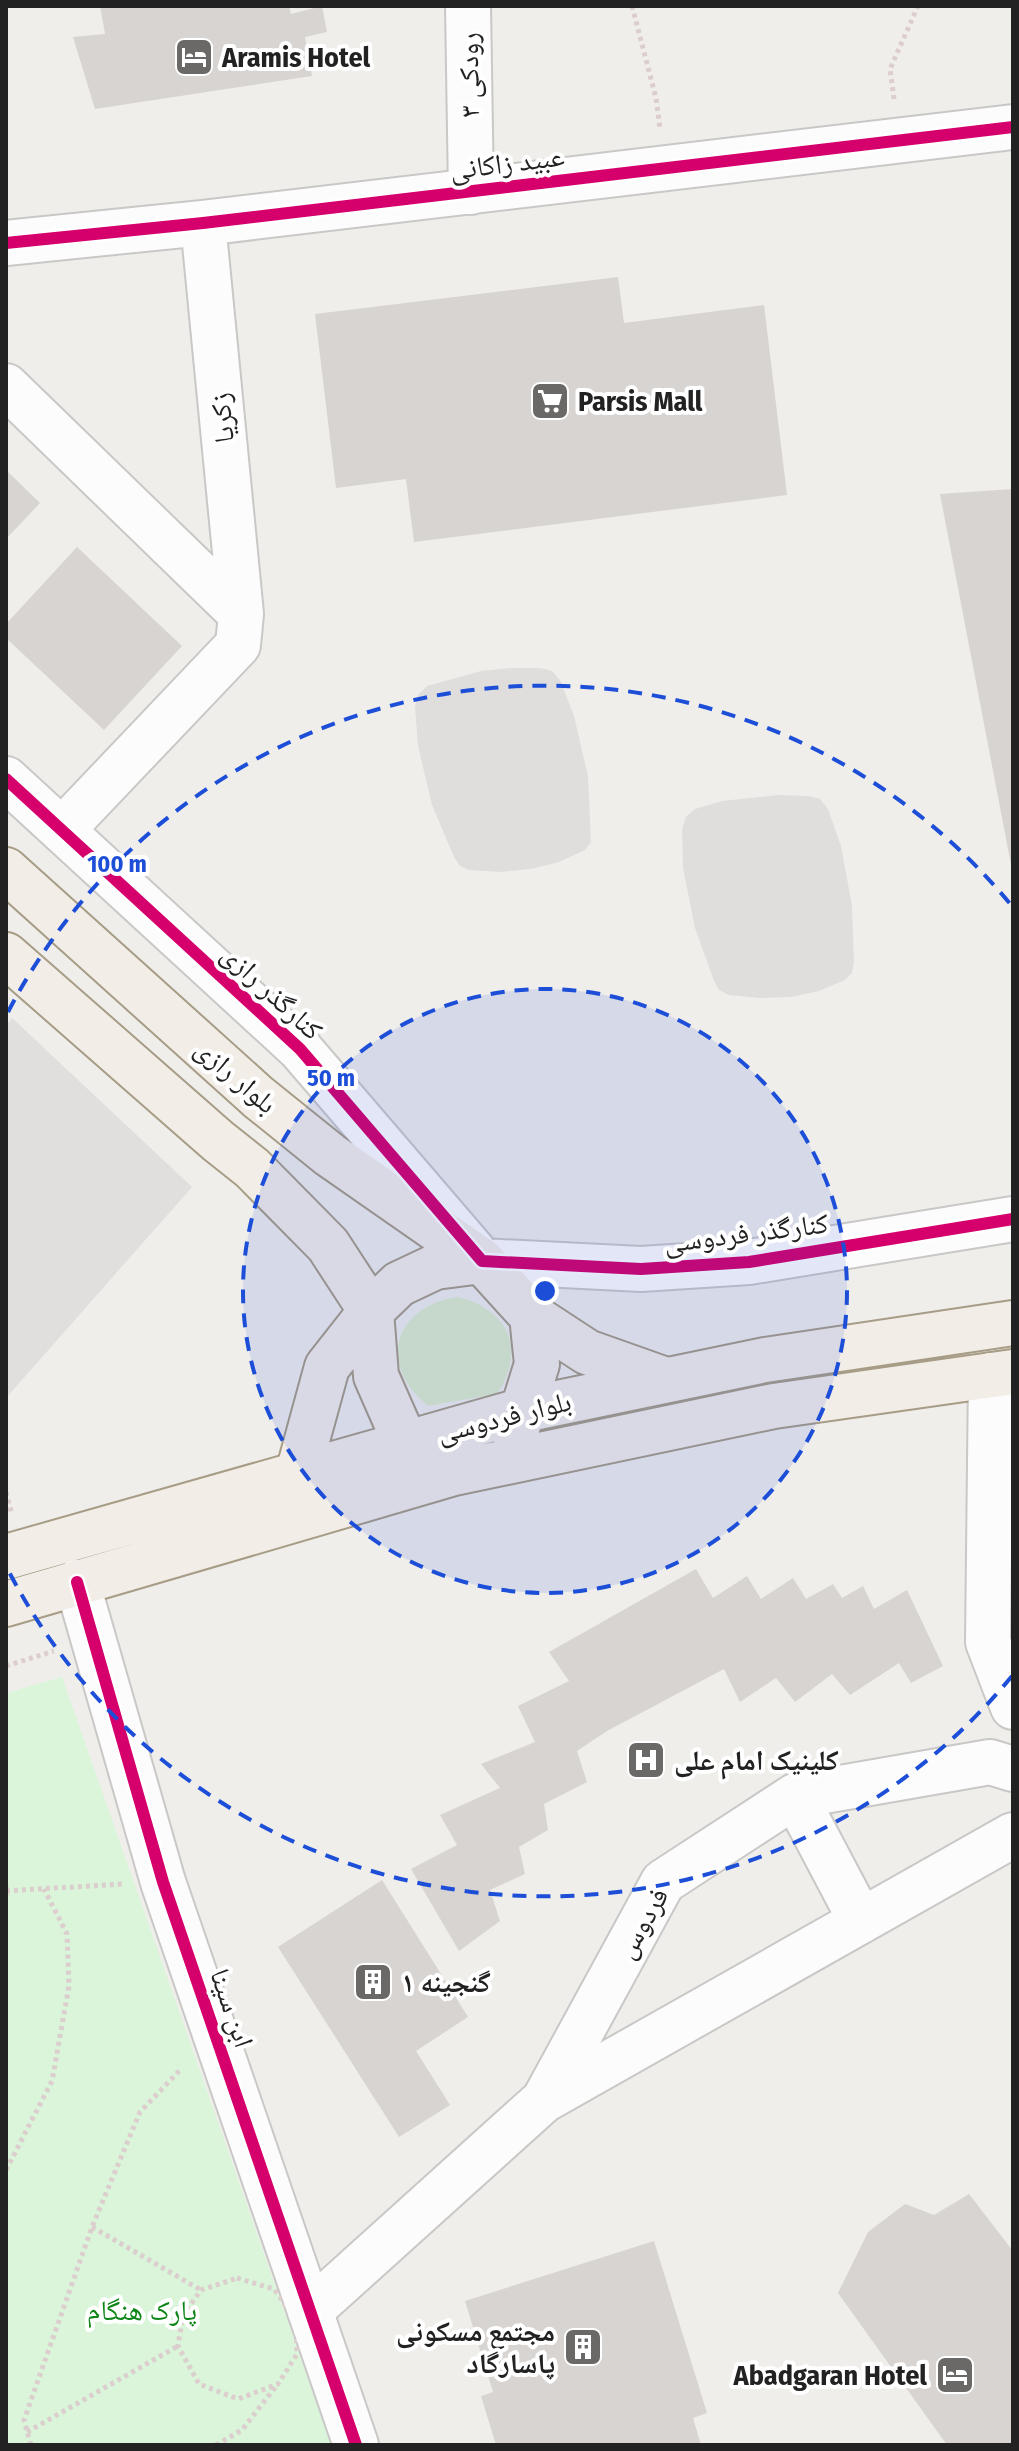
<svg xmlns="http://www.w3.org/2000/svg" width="1019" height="2451" font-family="'Fira Sans Condensed','Noto Naskh Arabic',sans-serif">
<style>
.residential{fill:#dfdedc}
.grass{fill:#ddeccb}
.park{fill:#daf5da}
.parking{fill:#e0dfde}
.building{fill:#d7d4d2}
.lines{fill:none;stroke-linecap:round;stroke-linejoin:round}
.minor-casing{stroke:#c9c8c7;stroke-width:48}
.tertiary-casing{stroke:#c9c8c7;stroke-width:48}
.primary-casing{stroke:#a79c86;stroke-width:48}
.path{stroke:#dccecd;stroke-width:5;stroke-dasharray:4 4;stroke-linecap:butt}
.minor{stroke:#fdfcfc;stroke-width:44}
.tertiary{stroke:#fdfcfc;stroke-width:44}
.primary{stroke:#f3ede7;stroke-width:44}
.cycleway-casing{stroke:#fff;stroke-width:17}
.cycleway{stroke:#d6006c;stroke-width:12}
.ring{fill:none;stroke:#1d4ed8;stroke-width:4;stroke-dasharray:14 10}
.labels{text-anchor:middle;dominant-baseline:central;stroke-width:8;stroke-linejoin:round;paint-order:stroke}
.poi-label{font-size:28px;font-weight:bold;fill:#222;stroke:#fff;text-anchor:start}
.street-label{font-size:28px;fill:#222;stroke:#fff}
.park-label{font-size:28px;fill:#0c8416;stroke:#fff}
.centre{fill:#1d4ed8;stroke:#fff;stroke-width:4}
.ring-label{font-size:24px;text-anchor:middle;font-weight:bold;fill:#1d4ed8;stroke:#fff;stroke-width:8;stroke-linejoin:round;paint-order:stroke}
</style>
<rect width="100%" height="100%" fill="#f0eeeb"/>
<path class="residential" d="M511,668H540L552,671L560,680L574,716L588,776L591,842L585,850L559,862L531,869L500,872L469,870L460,866L454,857L432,805L418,746L415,707L418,695L427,686L481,671Z
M779,795L809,796L820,799L828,809L841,846L852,906L854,962L852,973L845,980L819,991L791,997L759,998L729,995L719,990L714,981L695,928L683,868L682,829L686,817L695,809L722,801Z"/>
<path class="grass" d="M457,1297C508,1308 527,1350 497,1394L428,1406C377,1365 393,1307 457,1297Z"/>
<path class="park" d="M62,1677L331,2445H6V1693Z"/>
<path class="parking" d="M12,1018L192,1187L6,1398V1026Z"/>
<path class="building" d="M100,6H289L291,14L322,6L327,32L305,37L312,76L95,109L73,37L105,34Z
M618,277L624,323L764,305L787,495L414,542L406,479L336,488L315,314Z
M6,470L40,503L6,539Z
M1013,489V869L1012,870L940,494Z
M77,547L182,646L104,730L6,638V624Z
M696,1569L713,1598L747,1576L761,1599L793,1578L806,1599L833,1584L842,1598L863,1586L874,1609L907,1590L943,1666L911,1683L899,1663L850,1695L832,1674L795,1702L776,1678L740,1702L724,1669L607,1731L577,1751L587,1782L544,1804L548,1830L519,1847L525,1874L490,1890L500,1921L459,1951L411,1869L457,1845L440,1815L500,1788L481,1764L535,1742L518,1706L569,1681L549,1652Z
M382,1880L468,2017L416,2051L450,2105L399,2137L278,1947Z
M969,2194L1013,2251V2445H947L838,2293L868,2232L905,2204L934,2215Z
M654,2241L707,2413L693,2418L701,2445H496L481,2396L493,2392L465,2301Z"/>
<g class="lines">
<g class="minor-casing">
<path id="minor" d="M468,6L471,192
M6,243L203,223L1013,127
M6,386L241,614
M62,830L238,645L241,614L203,223
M991,1375L988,1642L1013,1707
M795,1796L861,1921
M544,2100L663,1882L795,1796L990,1762L1013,1769
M310,2311L544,2100L1013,1835"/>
</g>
<g class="tertiary-casing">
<path id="tertiary" d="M6,779L300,1049L482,1261L641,1269L749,1262L1013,1219
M77,1582L163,1882L356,2445"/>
</g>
<g class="primary-casing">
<path id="primary" d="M6,870L258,1097L330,1155L482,1261L532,1316L587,1352L666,1380
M6,955L218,1141L252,1168L328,1245L371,1311L376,1376L405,1442L429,1457
M515,1435L537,1364L532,1316
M298,1473L327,1367L371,1311L399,1284L435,1267L482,1261
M6,1557L524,1410L765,1360L1013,1323
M6,1604L454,1473L774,1406L1013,1372"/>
</g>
<path class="path" d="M632,6L656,98L660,128
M894,99L890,69L918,6
M6,1492L12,1515
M6,1666L54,1651
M6,1885V1898
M6,1891L122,1884
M6,2170L52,2081L69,1986L67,1934L44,1889
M92,2227L201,2290
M237,2278L274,2289L296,2319L297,2354L278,2384L238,2399L199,2384L178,2346L183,2315L201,2290Z
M27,2432L178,2346
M31,2445L24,2420L92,2227L140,2112L181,2069
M216,2445L242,2430L277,2385"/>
<use href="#minor" class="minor"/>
<use href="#tertiary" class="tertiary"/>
<use href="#primary" class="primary"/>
<g class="cycleway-casing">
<path id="cycleway" d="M6,243L203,223L1013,127
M6,779L300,1049L482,1261L641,1269L749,1262L1013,1219
M77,1582L163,1882L356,2445"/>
</g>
<use href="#cycleway" class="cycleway"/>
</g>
<circle cx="545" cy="1291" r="302" fill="#1d4ed8" fill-opacity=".12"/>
<g class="ring">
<circle cx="545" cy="1291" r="302"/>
<path d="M1012 1676A605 605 0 0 1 8 1570M8 1012A605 605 0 0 1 1012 906"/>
</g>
<defs>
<g id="hotel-square" transform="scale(2)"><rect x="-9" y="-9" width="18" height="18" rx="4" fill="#6a6968" stroke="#fff"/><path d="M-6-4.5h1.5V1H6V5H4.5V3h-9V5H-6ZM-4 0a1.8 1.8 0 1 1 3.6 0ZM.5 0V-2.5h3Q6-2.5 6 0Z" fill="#fff"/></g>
<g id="supermarket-square" transform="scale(2)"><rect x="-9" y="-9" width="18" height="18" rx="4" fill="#6a6968" stroke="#fff"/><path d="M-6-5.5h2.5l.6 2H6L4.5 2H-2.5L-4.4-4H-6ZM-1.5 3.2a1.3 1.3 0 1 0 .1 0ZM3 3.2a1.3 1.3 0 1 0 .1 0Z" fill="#fff"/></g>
<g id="hospital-square" transform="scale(2)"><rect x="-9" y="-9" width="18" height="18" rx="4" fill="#6a6968" stroke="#fff"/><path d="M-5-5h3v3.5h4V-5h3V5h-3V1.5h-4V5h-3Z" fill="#fff"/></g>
<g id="building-square" transform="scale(2)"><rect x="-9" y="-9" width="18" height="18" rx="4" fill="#6a6968" stroke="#fff"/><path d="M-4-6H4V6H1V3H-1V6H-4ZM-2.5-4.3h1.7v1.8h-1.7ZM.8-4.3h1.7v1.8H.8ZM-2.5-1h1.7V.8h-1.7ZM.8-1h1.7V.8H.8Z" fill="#fff"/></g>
</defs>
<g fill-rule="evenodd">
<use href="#hotel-square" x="194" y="57"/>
<use href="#supermarket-square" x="550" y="401"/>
<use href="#hospital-square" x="646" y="1760"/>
<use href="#building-square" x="373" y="1982"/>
<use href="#building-square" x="583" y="2347"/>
<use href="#hotel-square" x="955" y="2375"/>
</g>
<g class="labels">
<g class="poi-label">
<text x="222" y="57">Aramis Hotel</text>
<text x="578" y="401">Parsis Mall</text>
<text x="674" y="1760">کلینیک امام علی</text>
<text x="401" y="1982">گنجینه ۱</text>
<text x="555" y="2331" text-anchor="end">مجتمع مسکونی<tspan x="555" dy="32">پاسارگاد</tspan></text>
<text x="927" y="2375" text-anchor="end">Abadgaran Hotel</text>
</g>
<g class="street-label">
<text transform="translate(469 75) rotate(-91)">رودکی ۳</text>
<text transform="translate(507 163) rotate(-7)">عبید زاکانی</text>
<text transform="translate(222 418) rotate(-96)">زکریا</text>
<text transform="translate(272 992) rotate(43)">کنارگذر رازی</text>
<text transform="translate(236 1076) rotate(41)">بلوار رازی</text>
<text transform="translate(746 1233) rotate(-7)">کنارگذر فردوسی</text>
<text transform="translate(504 1417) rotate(-14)">بلوار فردوسی</text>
<text transform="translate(642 1923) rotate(-60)">فردوس</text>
<text transform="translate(232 2008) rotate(71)">ابن سینا</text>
</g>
<g class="park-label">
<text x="142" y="2310">پارک هنگام</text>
</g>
</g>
<circle cx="545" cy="1291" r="12" class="centre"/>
<g class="ring-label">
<text x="117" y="872">100 m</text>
<text x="331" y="1086">50 m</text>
</g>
<rect width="1019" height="2451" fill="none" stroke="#222222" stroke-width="16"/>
</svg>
